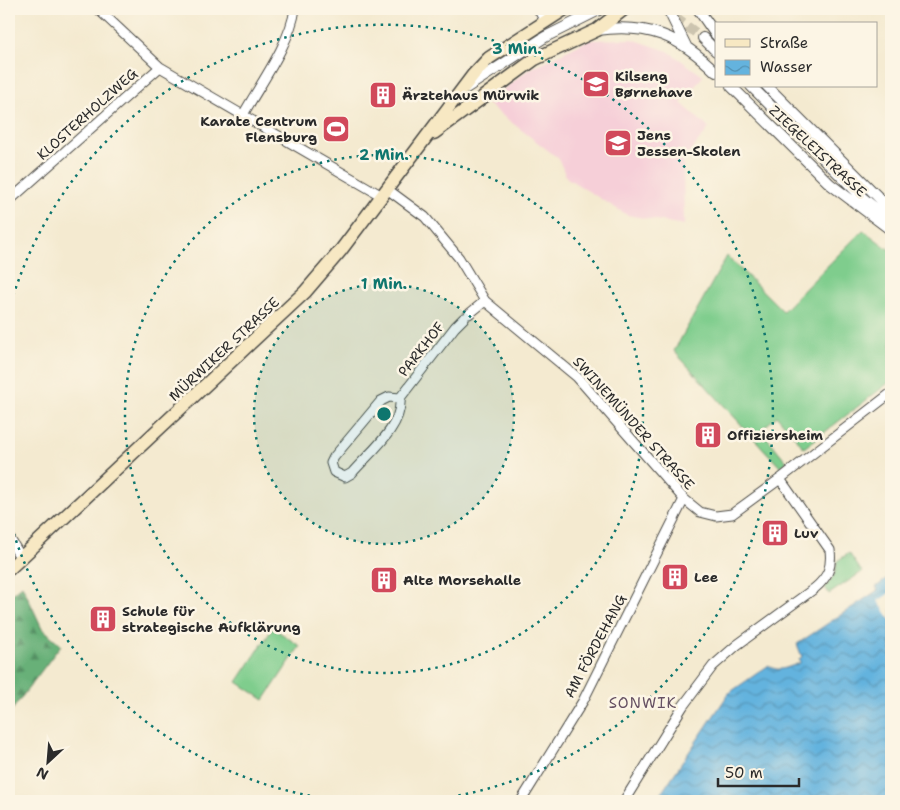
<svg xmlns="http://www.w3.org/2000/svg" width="900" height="810" font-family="'Shantell Sans',sans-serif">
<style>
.built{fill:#f6cfd8}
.grass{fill:#7fcd8d;stroke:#557c5c}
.forest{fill:url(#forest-firs);stroke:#496e52}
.park{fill:url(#park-tufts);stroke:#557c5c}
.water{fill:url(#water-waves);stroke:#486f84}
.pier{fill:#f4ead0}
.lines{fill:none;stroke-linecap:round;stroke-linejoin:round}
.tertiary-tunnel{stroke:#ccc4af;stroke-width:10;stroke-dasharray:10 5;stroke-linecap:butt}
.minor-casing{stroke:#494844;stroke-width:11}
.tertiary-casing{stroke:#494844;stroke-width:12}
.secondary-casing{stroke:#494844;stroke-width:15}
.minor{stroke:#fff;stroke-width:9}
.tertiary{stroke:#fff;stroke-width:10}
.secondary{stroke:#f7e8c3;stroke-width:12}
.ring{fill:none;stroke:#0f766e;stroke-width:2.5;stroke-dasharray:2.5 5}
.labels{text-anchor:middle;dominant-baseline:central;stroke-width:5;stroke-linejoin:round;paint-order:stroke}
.poi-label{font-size:14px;font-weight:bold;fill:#2b2b2b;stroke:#fcf5e5;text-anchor:start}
.street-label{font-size:14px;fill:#2b2b2b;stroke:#fcf5e5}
.neighbourhood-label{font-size:15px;letter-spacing:1px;fill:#665163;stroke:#fcf5e5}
.centre{fill:#0f766e;stroke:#fcf5e5;stroke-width:2.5}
.ring-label{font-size:15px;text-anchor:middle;font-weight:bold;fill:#0f766e;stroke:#fcf5e5;stroke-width:5;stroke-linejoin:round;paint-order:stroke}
</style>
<defs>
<pattern id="forest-firs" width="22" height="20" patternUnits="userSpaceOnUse" patternTransform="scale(1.25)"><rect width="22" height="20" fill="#67b078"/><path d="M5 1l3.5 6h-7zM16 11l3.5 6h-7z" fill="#558f63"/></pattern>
<pattern id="park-tufts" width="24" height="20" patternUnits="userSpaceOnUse" patternTransform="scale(1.25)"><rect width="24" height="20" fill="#7fcd8d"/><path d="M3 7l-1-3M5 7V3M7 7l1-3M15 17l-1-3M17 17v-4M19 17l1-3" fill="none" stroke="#6eb07a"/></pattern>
<pattern id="water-waves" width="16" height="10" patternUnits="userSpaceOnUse" patternTransform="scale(1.25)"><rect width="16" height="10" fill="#64b3de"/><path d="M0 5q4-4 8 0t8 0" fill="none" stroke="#5392b4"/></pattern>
</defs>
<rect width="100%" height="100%" fill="#fcf5e5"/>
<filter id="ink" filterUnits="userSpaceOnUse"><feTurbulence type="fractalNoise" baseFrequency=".02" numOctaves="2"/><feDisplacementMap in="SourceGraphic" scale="10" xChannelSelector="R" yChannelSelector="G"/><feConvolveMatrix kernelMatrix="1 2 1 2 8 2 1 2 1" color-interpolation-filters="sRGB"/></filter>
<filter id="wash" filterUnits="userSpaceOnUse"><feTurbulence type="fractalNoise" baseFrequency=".0096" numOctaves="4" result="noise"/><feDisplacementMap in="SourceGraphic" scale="20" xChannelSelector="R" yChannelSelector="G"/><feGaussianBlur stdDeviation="1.12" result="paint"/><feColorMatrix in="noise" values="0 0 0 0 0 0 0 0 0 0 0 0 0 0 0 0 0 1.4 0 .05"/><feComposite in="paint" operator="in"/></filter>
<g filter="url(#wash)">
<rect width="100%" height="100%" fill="#f4ead0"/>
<path class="built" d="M632,39L668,51L703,76L681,103L709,128L683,161L684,225L627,215L567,178L558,158L486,103L528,70L589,40Z"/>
<path class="grass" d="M863,230L891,251V381L804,448L777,416L761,430L787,462L780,467L674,351L727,256L783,311Z
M273,628L300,646L264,700L237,682Z"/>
<path class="forest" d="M22,585L42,628L61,645L9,714V597Z"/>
<path class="park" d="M849,553L862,572L829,594L825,587L835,574L837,561Z"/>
<path class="water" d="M891,576V801H656L729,693L769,665C777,674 790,666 800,663L799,659L802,657L797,644L878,590L876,587Z"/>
<path class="pier" d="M891,592V620L878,601Z"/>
</g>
<g filter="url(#ink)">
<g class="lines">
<path class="tertiary-tunnel" d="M663,9L703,38"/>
<g class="minor-casing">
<path id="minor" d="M98,9L160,67L382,196
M538,9L545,21
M243,115C260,84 290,44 295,9
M387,189L425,217L459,258L485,301L577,377L684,499L700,512L716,516L732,514L780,479L891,393
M9,201L160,67
M469,314L485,301
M400,398L389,397L381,401L334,457L331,463L334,472L345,477L352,473C370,452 403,427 400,398L455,327L464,318
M521,801L583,701L684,499
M624,801L683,706L713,666L737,645L815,588C828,577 832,567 830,550L780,479"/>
</g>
<g class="tertiary-casing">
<path id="tertiary" d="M668,9L686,46
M698,9L716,35
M597,30C648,23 680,36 716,72
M703,38L716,51
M731,86L830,184L891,230
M751,86L864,199L891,221
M767,86L891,210
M466,88L545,37L599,10
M9,538L21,558"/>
</g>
<g class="secondary-casing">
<path id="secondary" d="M434,133L535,59L597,30L624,9
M9,569L305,292L341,250L473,75L489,58L565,9"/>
</g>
<use href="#minor" class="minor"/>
<use href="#tertiary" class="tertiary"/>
<use href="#secondary" class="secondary"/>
</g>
</g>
<circle cx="384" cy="414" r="130" fill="#0f766e" fill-opacity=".12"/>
<g class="ring">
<circle cx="384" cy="414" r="130"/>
<circle cx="384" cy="414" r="259"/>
<path d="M347 801A389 389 0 0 1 9 518M9 310A389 389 0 1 1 421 801"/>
</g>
<defs>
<g id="school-square" transform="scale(1.4375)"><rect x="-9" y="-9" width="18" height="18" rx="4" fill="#d1495b" stroke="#fcf5e5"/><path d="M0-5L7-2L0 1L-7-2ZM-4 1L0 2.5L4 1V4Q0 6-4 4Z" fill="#fff"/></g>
<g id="building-square" transform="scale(1.4375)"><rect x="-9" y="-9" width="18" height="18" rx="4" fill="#d1495b" stroke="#fcf5e5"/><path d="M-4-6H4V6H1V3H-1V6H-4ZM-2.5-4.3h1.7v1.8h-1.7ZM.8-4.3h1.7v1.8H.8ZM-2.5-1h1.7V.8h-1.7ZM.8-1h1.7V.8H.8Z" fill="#fff"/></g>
<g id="stadium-square" transform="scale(1.4375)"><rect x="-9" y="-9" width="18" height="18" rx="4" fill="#d1495b" stroke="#fcf5e5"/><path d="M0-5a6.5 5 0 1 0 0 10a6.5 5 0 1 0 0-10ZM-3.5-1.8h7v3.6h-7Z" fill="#fff"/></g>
</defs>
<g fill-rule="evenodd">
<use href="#school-square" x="596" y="84"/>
<use href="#building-square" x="383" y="95"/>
<use href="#stadium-square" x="336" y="129"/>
<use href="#school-square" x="618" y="143"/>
<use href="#building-square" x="708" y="435"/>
<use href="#building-square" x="775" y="533"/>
<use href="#building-square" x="675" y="577"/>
<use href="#building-square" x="384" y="580"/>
<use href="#building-square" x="103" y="619"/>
</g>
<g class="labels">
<g class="poi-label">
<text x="615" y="76">Kilseng<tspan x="615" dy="16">Børnehave</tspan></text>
<text x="402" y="95">Ärztehaus Mürwik</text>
<text x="317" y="121" text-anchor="end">Karate Centrum<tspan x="317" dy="16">Flensburg</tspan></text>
<text x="637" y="135">Jens<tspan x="637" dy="16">Jessen-Skolen</tspan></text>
<text x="727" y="435">Offiziersheim</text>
<text x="794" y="533">Luv</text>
<text x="694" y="577">Lee</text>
<text x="403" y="580">Alte Morsehalle</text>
<text x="122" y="611">Schule für<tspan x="122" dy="16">strategische Aufklärung</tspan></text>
</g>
<g class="street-label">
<text transform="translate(87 114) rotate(-42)">KLOSTERHOLZWEG</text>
<text transform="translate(818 151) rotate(43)">ZIEGELEISTRASSE</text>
<text transform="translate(224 349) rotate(-43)">MÜRWIKER STRASSE</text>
<text transform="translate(421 349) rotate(-52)">PARKHOF</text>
<text transform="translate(634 423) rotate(48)">SWINEMÜNDER STRASSE</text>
<text transform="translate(595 646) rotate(-62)">AM FÖRDEHANG</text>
</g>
<g class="neighbourhood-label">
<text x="643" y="703">SONWIK</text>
</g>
</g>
<circle cx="384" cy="414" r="8" class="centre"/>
<g class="ring-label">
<text x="517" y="54">3 Min.</text>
<text x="384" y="160">2 Min.</text>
<text x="384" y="289">1 Min.</text>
</g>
<rect width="900" height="810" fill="none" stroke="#fcf5e5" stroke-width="30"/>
<rect x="715" y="22" width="162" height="65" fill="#fcf5e5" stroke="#a8a49b"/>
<rect x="725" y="39" width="25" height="8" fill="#f7e8c3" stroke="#a8a49b"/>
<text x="760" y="48" font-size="15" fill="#2b2b2b">Straße</text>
<rect x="725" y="60" width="25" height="15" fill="url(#water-waves)" stroke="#a8a49b"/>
<text x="760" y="72" font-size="15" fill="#2b2b2b">Wasser</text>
<g transform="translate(48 762) rotate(206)" stroke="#fcf5e5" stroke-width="4" paint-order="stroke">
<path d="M0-4L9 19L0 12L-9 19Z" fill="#2b2b2b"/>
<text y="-8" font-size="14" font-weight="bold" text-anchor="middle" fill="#2b2b2b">N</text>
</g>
<path d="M718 778v8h81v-8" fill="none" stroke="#2b2b2b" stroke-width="2.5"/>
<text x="725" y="778" font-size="15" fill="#2b2b2b" stroke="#fcf5e5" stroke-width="4" paint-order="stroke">50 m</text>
</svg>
